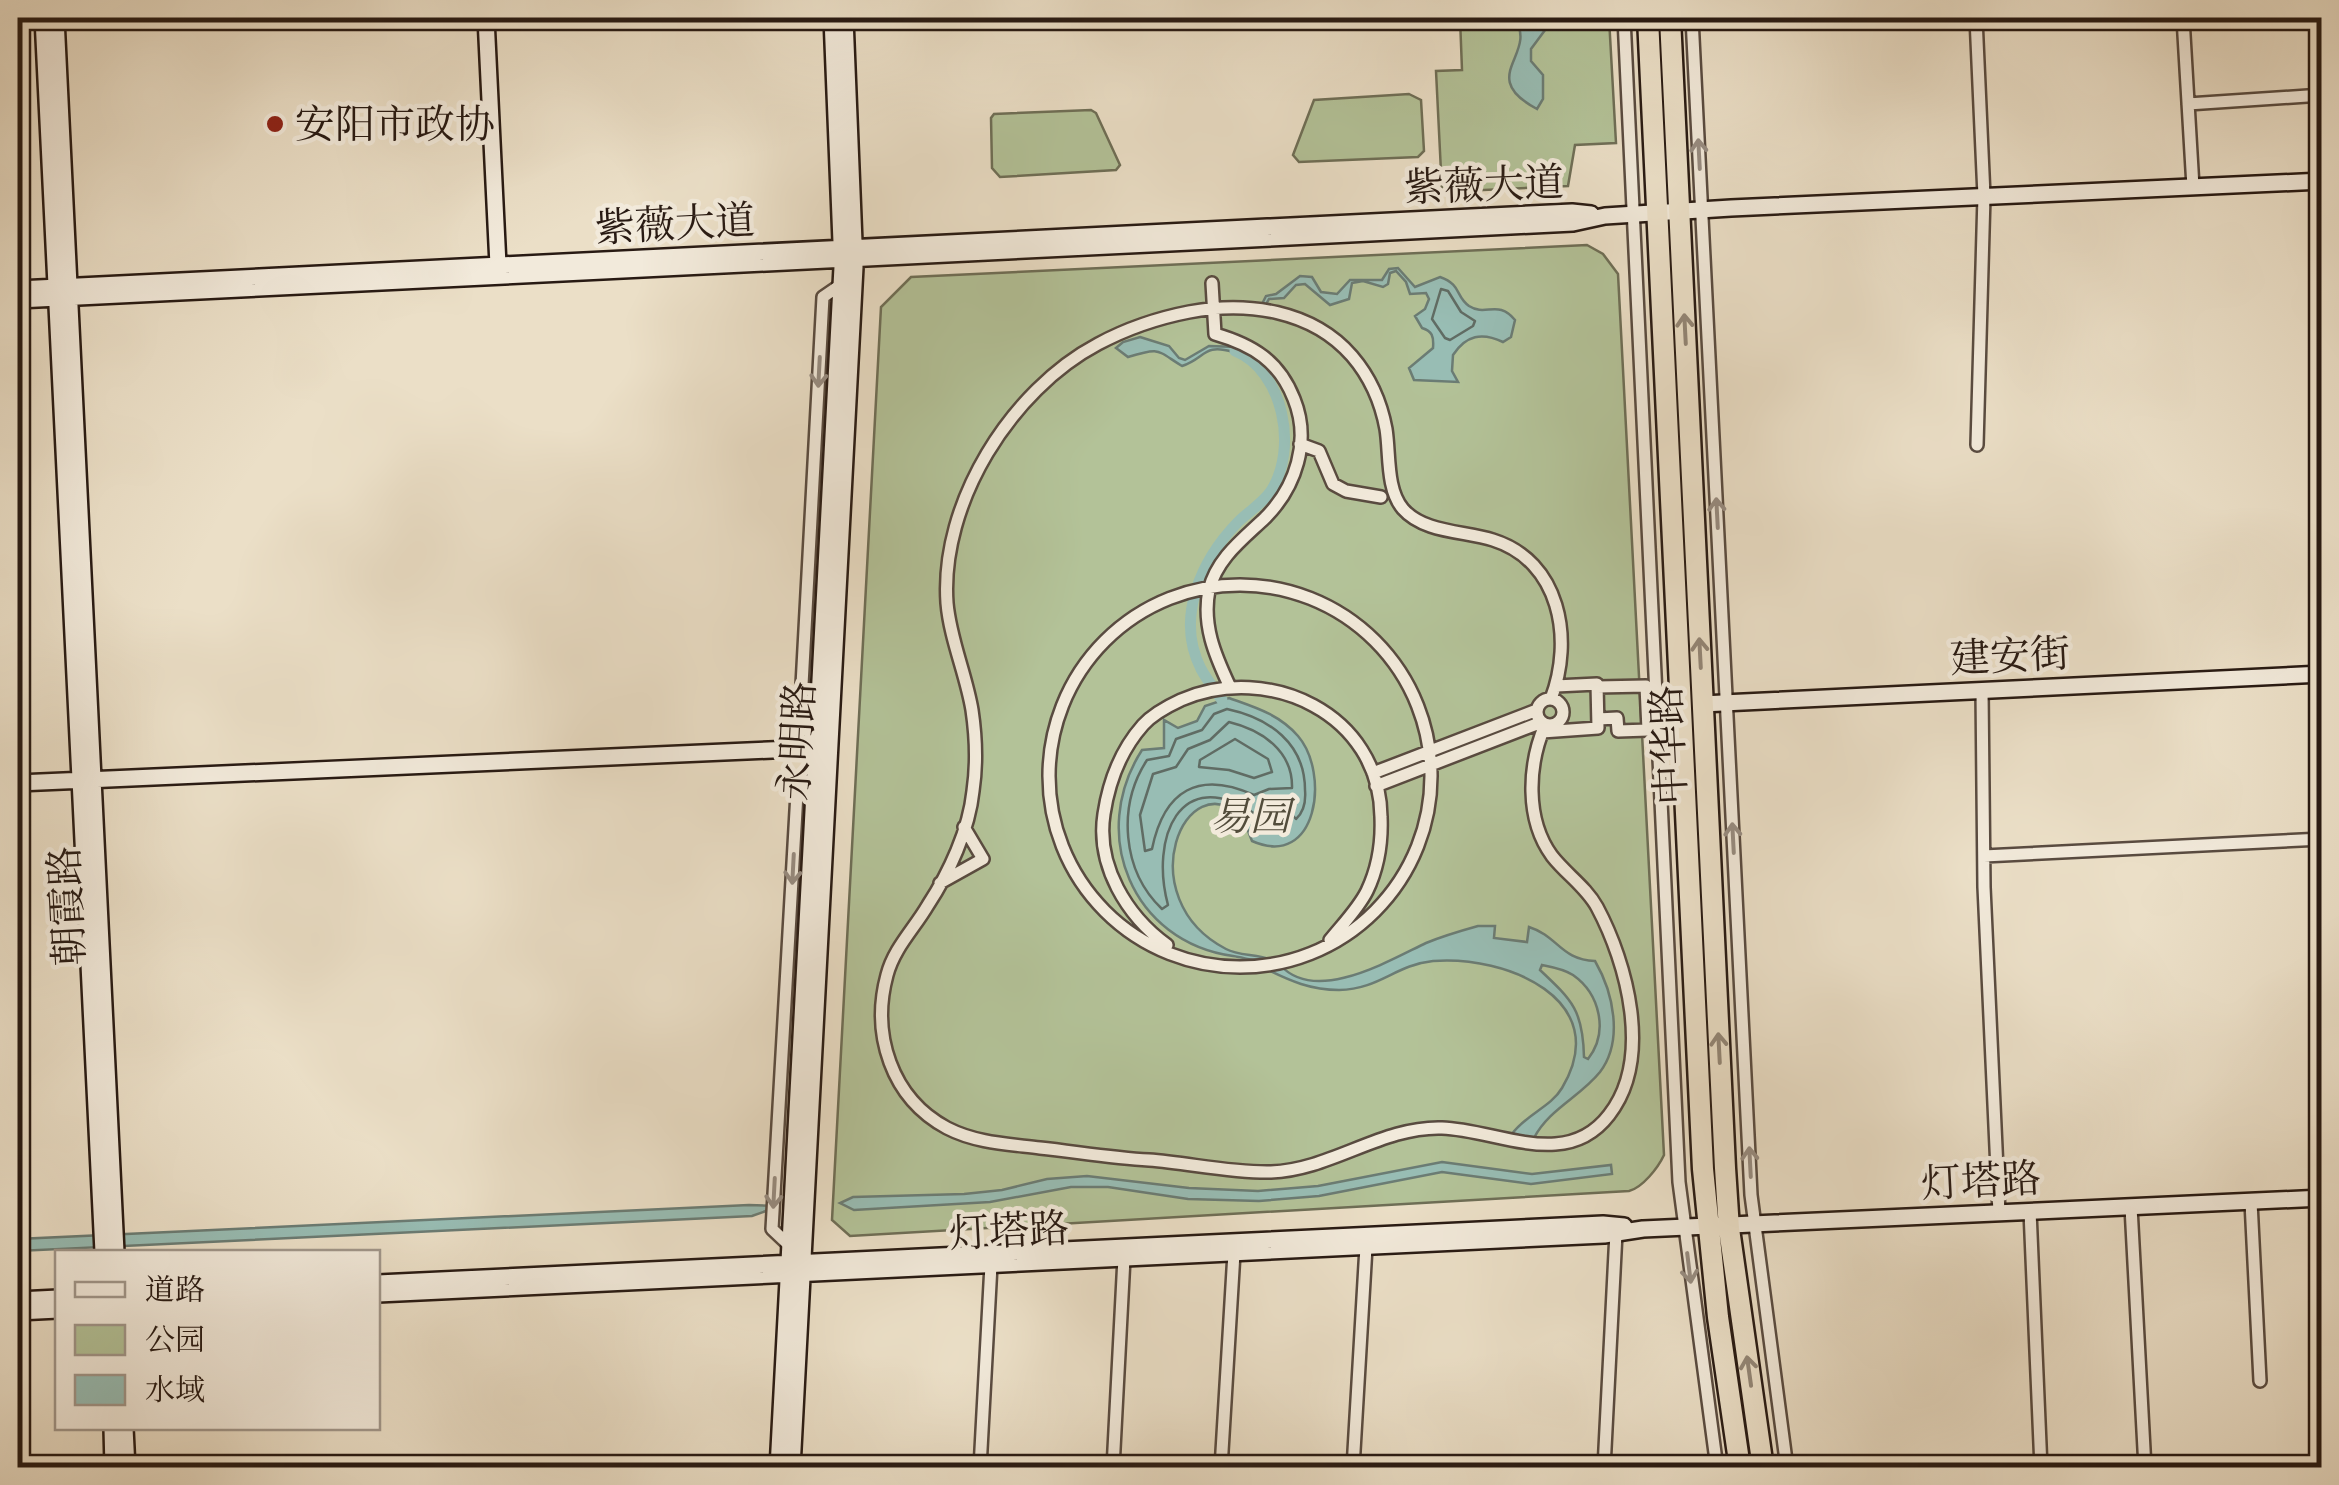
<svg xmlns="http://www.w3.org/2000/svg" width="2339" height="1485" font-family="'IM FELL Great Primer','Noto Serif SC',serif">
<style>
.green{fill:#b3c298;stroke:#6e6e56;stroke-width:2.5}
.water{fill:#98bdb4;stroke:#6b7c74;stroke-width:2.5;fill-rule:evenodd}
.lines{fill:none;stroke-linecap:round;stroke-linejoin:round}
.shore{stroke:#606c64;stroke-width:2.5}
.canal{stroke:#98bdb4;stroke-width:11}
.street-casing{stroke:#594b40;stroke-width:16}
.secondary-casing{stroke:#281a13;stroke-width:20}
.highway-casing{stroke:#281a13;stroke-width:25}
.street{stroke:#f2eadb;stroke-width:11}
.secondary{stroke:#f2eadb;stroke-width:15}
.highway{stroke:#ebdfc7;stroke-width:20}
.oneway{stroke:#978c81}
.oneway2{stroke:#938676}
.poi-dot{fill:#8f2418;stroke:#f2eadb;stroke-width:4}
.labels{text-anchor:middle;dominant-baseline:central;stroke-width:9;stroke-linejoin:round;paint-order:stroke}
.poi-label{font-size:40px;fill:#281a13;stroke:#f2eadb;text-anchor:start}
.street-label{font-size:40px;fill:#281a13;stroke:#f2eadb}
.park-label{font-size:40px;font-style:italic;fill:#524c3b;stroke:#f2eadb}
</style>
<rect width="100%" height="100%" fill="#ebdfc7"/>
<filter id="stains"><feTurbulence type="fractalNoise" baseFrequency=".002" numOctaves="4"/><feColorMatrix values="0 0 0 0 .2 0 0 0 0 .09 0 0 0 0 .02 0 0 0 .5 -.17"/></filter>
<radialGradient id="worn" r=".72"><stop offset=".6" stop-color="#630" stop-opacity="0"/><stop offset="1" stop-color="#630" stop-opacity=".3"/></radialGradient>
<path class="green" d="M1460,18H1609L1616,143L1575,145L1568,186L1442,192L1436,71L1462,70Z
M1409,94L1421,100L1424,151L1418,157L1299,162L1293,155L1314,100Z
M1091,110L1096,113L1120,165L1116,170L1000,177L992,168L991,118L994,114Z
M1587,245L1603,254L1618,274L1664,1155C1658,1168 1642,1188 1629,1191L850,1236L832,1220L881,307L911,277Z"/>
<path class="water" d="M1514,18H1554L1531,49V61L1543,75V99L1537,109C1475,76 1540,54 1514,18Z
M1398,268L1415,287L1440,277C1462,285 1455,296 1469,306C1486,317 1498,299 1515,320L1511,337L1503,342C1482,332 1466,335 1453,355L1452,371L1458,382L1414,380L1409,368L1433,348C1434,336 1432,331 1422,328L1415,316L1425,309L1429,299L1426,293L1410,294L1406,282L1396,271L1390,273L1388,284L1383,287L1363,281L1352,283L1349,299L1330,305L1305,284L1296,285L1284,298L1269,299L1265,306H1261L1266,296L1276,294L1300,276L1312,277L1321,292L1337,294L1350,280H1382L1389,269Z
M1140,337L1169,346L1179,358L1185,360L1209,346L1237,347L1233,352C1203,343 1206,358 1182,366C1156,350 1161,347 1128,357L1116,348L1123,342Z
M1229,698C1254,707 1279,714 1298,736C1330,773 1318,870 1252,841L1243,818C1185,760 1128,898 1226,949C1239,956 1257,954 1271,960C1257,963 1247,958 1233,956C1132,942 1088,834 1142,750L1164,748V720L1178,728L1197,721L1205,706Z
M1478,926H1495L1494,938L1527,942L1529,927C1558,936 1561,960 1595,961C1613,992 1624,1040 1600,1072C1580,1097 1549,1109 1534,1138L1512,1134C1525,1115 1551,1107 1562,1088C1615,999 1505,955 1433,961C1395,965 1380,989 1339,990C1311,990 1290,981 1266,969L1281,966C1317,1004 1390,960 1426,943C1443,936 1460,931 1478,926ZM1542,965C1552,967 1564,969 1573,975C1600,994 1609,1032 1588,1059L1584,1057C1583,1011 1573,1001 1540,970Z
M1442,1162L1532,1174L1611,1165L1612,1174L1531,1184L1442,1172L1319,1196L1259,1201L1188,1199L1108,1187H1071L990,1202L854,1210L840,1203L853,1197L964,1194L1002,1190L1047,1179L1087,1176L1189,1188L1258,1191L1318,1186Z
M749,1205L780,1206L752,1216L18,1251V1239Z"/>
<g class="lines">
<path class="shore" d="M1441,289L1448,291L1461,312L1475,321L1473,326L1450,340L1445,338L1432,319Z
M1227,709C1269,718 1305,743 1305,790C1306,802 1304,812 1296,819C1279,801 1277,793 1255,814C1179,763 1150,839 1168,905L1162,909C1122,871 1117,806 1147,760L1169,756L1176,739L1202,730L1214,714Z
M1229,722C1262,730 1293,751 1292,788L1269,789L1254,795C1199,770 1164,790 1152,849L1145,851L1140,815L1153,774L1176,767L1188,749L1210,740Z
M1235,739L1268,759L1272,772L1254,778L1229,770L1199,767L1200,760Z"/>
<path class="canal" d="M1222,700C1215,690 1207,680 1201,669C1175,618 1201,560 1238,522C1249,511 1262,504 1271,491C1298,449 1284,371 1235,351"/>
<g class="street-casing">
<path id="street" d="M1624,18L1679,1182L1717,1468
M1692,18L1751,1195L1787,1468
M1976,18L1984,196L1977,445
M2183,18L2193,187
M2188,104L2322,95
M1212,283L1215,334C1253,345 1279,361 1294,399C1311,441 1296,487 1265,518C1243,539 1217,558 1209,590C1202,625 1215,655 1229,685
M1300,444L1319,451L1333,484L1346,491L1381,497
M1049 776a191 191 0 1 1 382 0a191 191 0 1 1-382 0Z
M1597,687L1646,686L1648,730L1618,731L1617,718L1598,719
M1982,690L1984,887L1999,1213
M1537 712a13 13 0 1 1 26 0a13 13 0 1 1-26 0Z
M1545,725C1528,765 1525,819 1552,856C1566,874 1586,887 1597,907C1627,963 1653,1059 1609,1115C1566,1171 1499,1130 1442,1128C1382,1126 1331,1170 1271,1172C1231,1173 1189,1163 1149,1160C1112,1158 1077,1152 1040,1148C1008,1144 976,1143 947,1128C891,1098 871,1034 887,975C894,948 914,929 928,905C949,873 969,830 973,791C977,764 976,737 972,710C966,674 950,639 947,603C940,503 1011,390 1098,344C1126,329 1158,318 1189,312C1247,301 1312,310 1352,356C1370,377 1381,402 1386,429C1390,454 1386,489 1403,509C1424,533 1465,531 1493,540C1560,561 1574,639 1551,699
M1542,732L1598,728L1597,684L1556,686
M816,741L800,722L823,297L842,284
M1373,773L1537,710
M1376,786L1542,722
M1984,856L2322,839
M940,883L983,859L964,827
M1167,945C1127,916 1096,866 1104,814C1109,781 1120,751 1143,725C1153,714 1168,706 1181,700C1269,662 1380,714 1381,817C1382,841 1378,868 1367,891C1358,909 1342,925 1330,940
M2251,1202L2260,1381
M2131,1207L2145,1468
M2030,1211L2041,1468
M790,1246L772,1229L797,793L814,780
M980,1468L991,1265
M1113,1468L1124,1258
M1221,1468L1234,1253
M1353,1468L1366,1247
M1604,1468L1616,1233"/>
</g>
<g class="secondary-casing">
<path id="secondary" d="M43,18L103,1252
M56,18L116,1252
M486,18L498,265
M18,289L1572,212L1591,214
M18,300L1573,223L1605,216L1731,208L2322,181
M1702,704L2322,674
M18,783L816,748
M378,1283L1603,1224L1624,1226
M378,1294L1604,1235L1643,1229L2322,1198
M18,1300L58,1298
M18,1312L58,1310
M112,1428L113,1468
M125,1428L127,1468
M778,1468L842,267L832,18
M792,1468L855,267L845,18"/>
</g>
<g class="highway-casing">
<path id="highway" d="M1648,18L1703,1169L1718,1317L1740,1468
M1670,18L1725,1168L1729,1229L1763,1468"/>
</g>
<use href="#street" class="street"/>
<use href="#secondary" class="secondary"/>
<use href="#highway" class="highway"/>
</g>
<defs><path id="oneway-shaft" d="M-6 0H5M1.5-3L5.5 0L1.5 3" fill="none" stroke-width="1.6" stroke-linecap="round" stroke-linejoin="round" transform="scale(2.5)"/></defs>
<g class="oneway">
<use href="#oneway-shaft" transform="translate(1699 154) rotate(-93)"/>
<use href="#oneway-shaft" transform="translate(819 372) rotate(93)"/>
<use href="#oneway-shaft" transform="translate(1717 513) rotate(-93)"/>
<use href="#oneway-shaft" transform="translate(1733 838) rotate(-93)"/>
<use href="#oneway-shaft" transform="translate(793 869) rotate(93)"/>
<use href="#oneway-shaft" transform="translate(1750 1162) rotate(-93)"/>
<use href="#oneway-shaft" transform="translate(774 1193) rotate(93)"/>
<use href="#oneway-shaft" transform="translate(1689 1268) rotate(83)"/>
</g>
<g class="oneway2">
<use href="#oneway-shaft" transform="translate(1685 329) rotate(-93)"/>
<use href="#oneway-shaft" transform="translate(1700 653) rotate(-93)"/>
<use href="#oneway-shaft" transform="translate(1719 1048) rotate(-93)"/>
<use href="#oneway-shaft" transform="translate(1749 1371) rotate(-98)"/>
</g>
<circle class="poi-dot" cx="275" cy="124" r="10"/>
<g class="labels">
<g class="poi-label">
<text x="295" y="124">安阳市政协</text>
</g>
<g class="street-label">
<text transform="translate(1484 185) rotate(-2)">紫薇大道</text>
<text transform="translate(675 224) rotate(-3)">紫薇大道</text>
<text transform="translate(2010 656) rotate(-3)">建安街</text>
<text transform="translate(797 741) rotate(-87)">永明路</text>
<text transform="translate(1669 745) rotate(-93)">中华路</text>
<text transform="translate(67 906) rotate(-93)">朝霞路</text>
<text transform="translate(1981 1181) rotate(-3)">灯塔路</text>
<text transform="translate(1009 1231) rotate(-3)">灯塔路</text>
</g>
<g class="park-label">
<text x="1250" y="816">易园</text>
</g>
</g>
<rect width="2339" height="1485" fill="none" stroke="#ebdfc7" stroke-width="60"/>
<rect x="20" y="20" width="2299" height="1445" fill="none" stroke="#281a13" stroke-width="5"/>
<rect x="30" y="30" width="2279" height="1425" fill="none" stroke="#281a13" stroke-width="2.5"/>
<rect x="55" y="1250" width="325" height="180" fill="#f2eadb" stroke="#a1978b" stroke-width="2.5"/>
<rect x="75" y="1282" width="50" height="15" fill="#f2eadb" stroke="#a1978b" stroke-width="2.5"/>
<text x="145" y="1300" font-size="30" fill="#281a13">道路</text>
<rect x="75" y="1325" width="50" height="30" fill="#b3c298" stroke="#a1978b" stroke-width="2.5"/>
<text x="145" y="1350" font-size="30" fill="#281a13">公园</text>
<rect x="75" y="1375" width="50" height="30" fill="#98bdb4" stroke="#a1978b" stroke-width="2.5"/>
<text x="145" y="1400" font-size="30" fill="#281a13">水域</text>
<rect width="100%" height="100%" filter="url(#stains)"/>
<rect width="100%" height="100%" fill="url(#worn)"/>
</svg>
